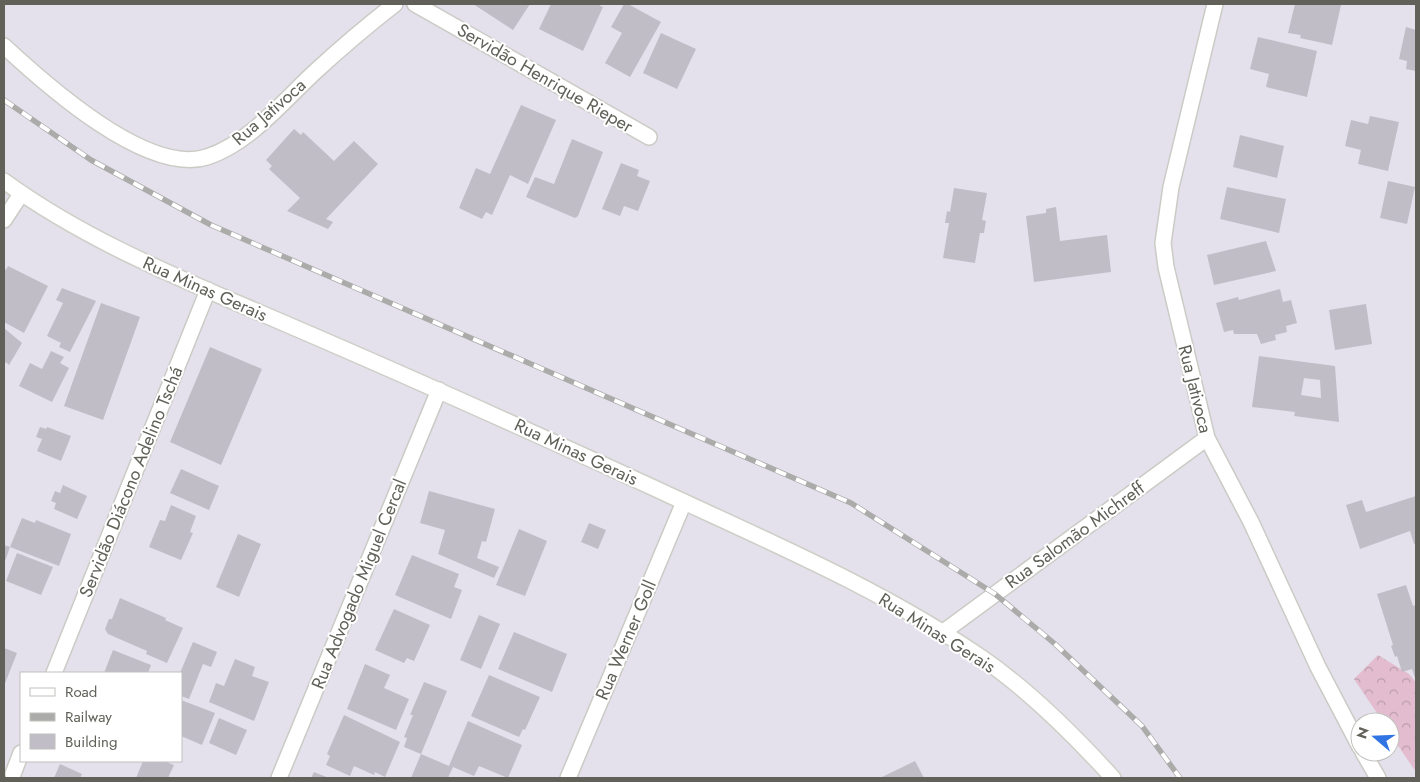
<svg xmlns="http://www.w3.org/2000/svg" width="1420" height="782" font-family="Jost,sans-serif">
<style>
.forest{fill:url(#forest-crowns)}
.building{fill:#c0bdc7;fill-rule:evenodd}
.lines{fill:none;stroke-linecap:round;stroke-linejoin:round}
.minor-casing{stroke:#cbcbc5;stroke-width:18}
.tertiary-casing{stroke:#cbcbc5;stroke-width:18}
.secondary-casing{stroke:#cecfc7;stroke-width:18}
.minor{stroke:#fff;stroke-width:15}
.tertiary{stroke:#fff;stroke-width:15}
.secondary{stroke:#fff;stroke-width:15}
.rail-casing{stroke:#ababaa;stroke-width:5.5}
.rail{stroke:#fff;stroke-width:4;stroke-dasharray:11;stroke-linecap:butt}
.labels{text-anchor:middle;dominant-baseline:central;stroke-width:4;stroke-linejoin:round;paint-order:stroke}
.street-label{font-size:18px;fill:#616159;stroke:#fff}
</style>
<defs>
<pattern id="forest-crowns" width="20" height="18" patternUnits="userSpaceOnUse" patternTransform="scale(1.25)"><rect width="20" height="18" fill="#e3bdcf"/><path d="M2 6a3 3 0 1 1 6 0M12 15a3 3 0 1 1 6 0" fill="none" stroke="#bb9dab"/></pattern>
</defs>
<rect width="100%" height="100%" fill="#e4e1ec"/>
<path class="forest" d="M1378,655L1409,674L1416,682V772L1390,734V722H1383L1354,679Z"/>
<path class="building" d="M473,4H530L513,30Z
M551,4H601L600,6L603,7L583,51L539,29Z
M624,4H628L661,22L630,77L605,63L622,33L611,27Z
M1295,4L1341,5L1332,45L1300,38L1301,35L1288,33Z
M1406,27L1416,30V71L1406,69L1407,61L1399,59Z
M661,33L696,49L677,89L643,73Z
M1258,37L1317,51L1307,97L1266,87L1269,74L1250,69Z
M521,105L556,120L528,184L510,175L492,215L486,212L482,219L459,208L476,168L490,174Z
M1370,116L1399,122L1388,171L1358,164L1361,150L1345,146L1351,120L1368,124Z
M294,129L301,135L303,132L334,161L354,141L378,164L326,219L333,222L328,229L287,211L300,198L269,169L272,166L266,160Z
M1240,135L1284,146L1277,178L1233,167Z
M572,139L603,152L578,216L575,218L526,197L535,177L554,184Z
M621,163L639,170L637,176L650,181L638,211L624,206L620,216L602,209Z
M1388,181L1415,187L1407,224L1380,218Z
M1227,187L1286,199L1279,233L1220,219Z
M954,188L987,193L982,220L986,221L984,233H980L975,263L943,258L949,223H945L947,211L950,212Z
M1056,207L1060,241L1107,235L1111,272L1034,282L1026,216L1046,213V209Z
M1266,241L1276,271L1214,285L1207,255Z
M8,266L48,286L24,333L4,322V268L6,270Z
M62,288L96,301L70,352L59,347L61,343L47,336L63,303L56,300Z
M1280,289L1283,302L1291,300L1297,323L1286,326L1287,332L1275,335L1276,340L1261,344L1257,334H1234L1233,330L1224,332L1216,303L1238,297L1239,300Z
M101,303L140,317L103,420L64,406Z
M1366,304L1372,344L1335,350L1329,310Z
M4,328L22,343L9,365L6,362L4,365Z
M210,347L262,369L221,465L170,442Z
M51,351L64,357L60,363L69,368L52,402L19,386L30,363L42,369Z
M1259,356L1335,366L1339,422L1294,416L1295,412L1252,407ZM1304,378L1320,380L1321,398L1301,395Z
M40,427L46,429L47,427L71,436L61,461L37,451L42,439L36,437Z
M181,469L219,486L209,510L170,493Z
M63,485L87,496L77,519L54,509L56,503L51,501L55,491L60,493Z
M429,491L495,509L486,542L482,541L477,558L499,567L494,578L438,554L445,530L420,523Z
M1416,496V543L1414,544L1410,531L1360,549L1346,505L1362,500L1366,512Z
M171,505L196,516L190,532L193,533L181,560L149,547L160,520L165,521Z
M22,518L35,523L36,520L71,534L59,566L10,547Z
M589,523L606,530L598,549L581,542Z
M519,529L547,541L525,596L496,585Z
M238,534L261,544L239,597L216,587Z
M4,545L10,547L4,564Z
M17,553L53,567L41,595L6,581Z
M412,555L459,574L454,587L462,590L451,619L395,595Z
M1406,585L1413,606L1416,605V681L1412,669L1402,672L1397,656L1395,657L1391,646L1393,645L1377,594Z
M120,598L166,618L165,620L183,628L167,663L146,654L147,651L108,634L105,629L109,619H112Z
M394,609L430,625L414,661L407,658L404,663L375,650Z
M479,615L500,624L481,669L460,660Z
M514,632L567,654L552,692L498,669Z
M193,642L217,652L211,667L203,664L189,699L181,696L180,673Z
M4,648L17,653L4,686Z
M113,650L151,665L148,673H104Z
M235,659L255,667L252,676L269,682L254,721L209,702L216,683L224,686Z
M365,664L390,675L384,688L409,699L396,730L347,709Z
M489,675L540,697L525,730L523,729L519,737L471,716Z
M424,682L447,691L421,754L404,747L407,738L404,737L413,715H410Z
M181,700L215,713L202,745L181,736Z
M344,715L400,742L385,777L375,772L374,775L354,766L350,776L326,765L330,756L327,754Z
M219,718L247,730L236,755L209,743Z
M468,721L522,745L508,778L479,766L474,776L453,767L448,778H411L421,754L449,766Z
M143,761H164L174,765L168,778H136Z
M915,761L924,778H880Z
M60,764L82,774L80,778H54Z
M314,772L329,778H311Z"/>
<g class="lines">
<g class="minor-casing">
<path id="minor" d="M415,4L649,137
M4,220L21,194
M54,673L208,290
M13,774L21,753
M279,778L439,390
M568,778L684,502"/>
</g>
<g class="tertiary-casing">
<path id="tertiary" d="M1215,4L1171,187L1163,243L1166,267L1207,438L1251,522L1318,667L1360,747
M4,46C45,84 147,176 207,157C250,143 284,100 317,70C342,47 368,25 395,4
M942,633L1207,438
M1363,752L1378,778"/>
</g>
<g class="secondary-casing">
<path id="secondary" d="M4,181C92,245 194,284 293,327C414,379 534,433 654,488C765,540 880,588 982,658C1030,691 1074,735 1113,778"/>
</g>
<use href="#minor" class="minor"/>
<use href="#tertiary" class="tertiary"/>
<use href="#secondary" class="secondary"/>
<g class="rail-casing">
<path id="rail" d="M4,100L91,160L211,225L851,503L995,594L1055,644L1142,726L1180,778"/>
</g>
<use href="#rail" class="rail"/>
</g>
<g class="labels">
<g class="street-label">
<text transform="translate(545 78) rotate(30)">Servidão Henrique Rieper</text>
<text transform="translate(269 112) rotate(-41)">Rua Jativoca</text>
<text transform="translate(205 289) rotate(24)">Rua Minas Gerais</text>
<text transform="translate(1195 389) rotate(76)">Rua Jativoca</text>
<text transform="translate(576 452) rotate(25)">Rua Minas Gerais</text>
<text transform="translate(131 482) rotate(-68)">Servidão Diácono Adelino Tschá</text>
<text transform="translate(1075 535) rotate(-36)">Rua Salomão Michreff</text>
<text transform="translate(359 584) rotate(-68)">Rua Advogado Miguel Cercal</text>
<text transform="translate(937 633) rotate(32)">Rua Minas Gerais</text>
<text transform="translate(626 640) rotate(-67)">Rua Werner Goll</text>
</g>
</g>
<rect width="1420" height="782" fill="none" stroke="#616159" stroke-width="10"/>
<rect x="20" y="672" width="162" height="90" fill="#ffffff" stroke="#c0c0bd"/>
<rect x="30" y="688" width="25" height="8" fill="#ffffff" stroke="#c0c0bd"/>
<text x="65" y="697" font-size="15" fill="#616159">Road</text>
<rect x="30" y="713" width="25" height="8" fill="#ababaa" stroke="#c0c0bd"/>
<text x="65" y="722" font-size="15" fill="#616159">Railway</text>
<rect x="30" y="734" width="25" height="15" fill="#c0bdc7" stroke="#c0c0bd"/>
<text x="65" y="747" font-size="15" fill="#616159">Building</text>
<g transform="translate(1375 737) rotate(289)"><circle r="24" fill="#ffffff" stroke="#c0c0bd"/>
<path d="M0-4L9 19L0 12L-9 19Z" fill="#3074e3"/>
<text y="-8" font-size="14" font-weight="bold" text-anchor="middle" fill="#616159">N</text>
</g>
</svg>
